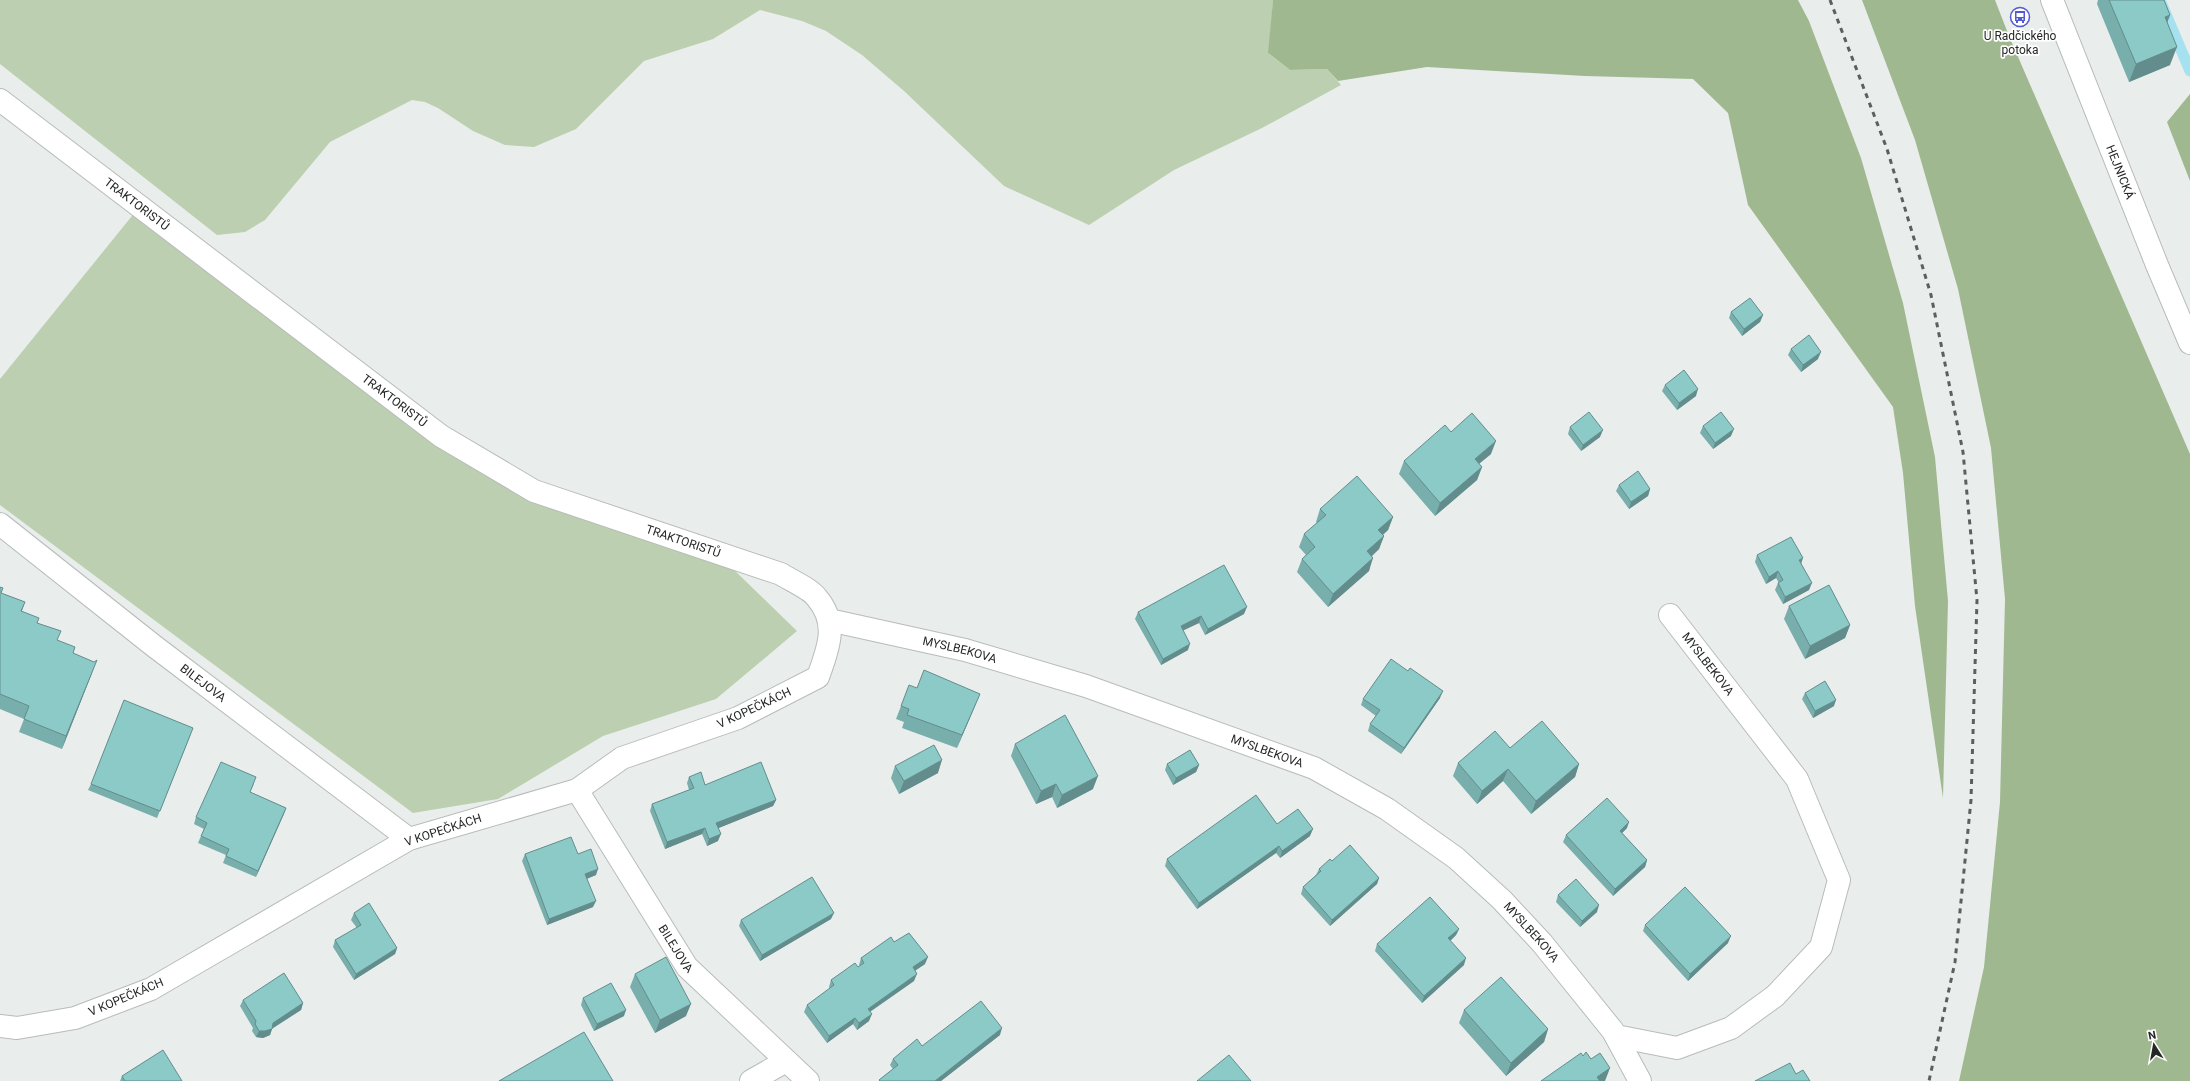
<svg xmlns="http://www.w3.org/2000/svg" width="2190" height="1081" font-family="Roboto,sans-serif">
<style>
.green{fill:#bccfb0}
.forest{fill:#a0b88f}
.lines{fill:none;stroke-linecap:round;stroke-linejoin:round}
.stream{stroke:#a6e1f0;stroke-width:11}
.minor-casing{stroke:#b7bcba;stroke-width:24}
.secondary-casing{stroke:#b7bcba;stroke-width:24}
.minor{stroke:#fff;stroke-width:22}
.secondary{stroke:#fff;stroke-width:22}
.rail{stroke:#5c5f5d;stroke-width:3;stroke-dasharray:5 5;stroke-linecap:butt}
.wall{fill:#78aeac}
.shaded-wall{fill:#628d8c}
.building{fill:#8ccac8;stroke:#628d8c}
.labels{text-anchor:middle;dominant-baseline:central;stroke-width:3.5;stroke-linejoin:round;paint-order:stroke}
.poi-label{font-size:12px;fill:#252726;stroke:#fff}
.street-label{font-size:12px;fill:#252726;stroke:#fff}
</style>
<rect width="100%" height="100%" fill="#e9eeec"/>
<path class="green" d="M0,0H1273L1269,54L1290,70L1327,69L1341,85L1262,128L1174,170L1089,225L1004,186L904,91L862,55L826,31L802,21L760,10L713,39L644,61L576,129L534,147L505,145L473,131L438,108L425,102L412,100L330,142L265,220L245,232L217,235L0,64Z
M140,206L538,503L730,566L797,631L716,699L603,736L498,799L413,813L0,505V379Z"/>
<path class="forest" d="M1273,0H1798L1809,21L1861,158L1903,303L1935,457L1948,601L1943,798L1915,606L1903,473L1893,407L1748,205L1728,113L1693,79L1585,76L1427,67L1338,81L1327,69L1290,70L1268,53Z
M1862,0H1995L2009,36L2190,454V1081H1959L1984,967L2000,802L2005,599L1991,448L1958,289L1915,140Z
M2190,94V181L2167,122Z"/>
<g class="lines">
<path class="stream" d="M2160,0L2190,71"/>
<g class="minor-casing">
<g id="minor">
<path id="s1" d="M0,100L441,436L534,491L781,574C790,580 811,589 817,598C839,624 828,649 818,677L738,718L622,758L577,790L409,839L151,989L75,1018L17,1028L0,1026"/>
<path id="s2" d="M0,524L154,646L409,839"/>
<path id="s3" d="M829,620L965,650L1086,686L1314,768L1387,809L1456,858L1502,900L1542,943L1613,1031L1640,1081"/>
<path id="s4" d="M577,790L687,967L808,1081"/>
<path d="M1616,1036L1677,1048L1731,1028L1775,996L1821,947L1839,880L1797,779L1670,615"/>
<path d="M751,1081L786,1061"/>
</g>
</g>
<g class="secondary-casing">
<g id="secondary">
<path id="s5" d="M2052,0L2157,265L2190,343"/>
</g>
</g>
<use href="#minor" class="minor"/>
<use href="#secondary" class="secondary"/>
<path class="rail" d="M1830,0L1887,149L1931,295L1963,452L1977,600L1971,800L1955,962L1929,1081"/>
</g>
<path class="wall" d="M2098,0H2164L2170,15L2167,23L2170,65L2129,82L2097,4Z
M1731,312L1763,315L1760,322L1742,336L1729,318Z
M1791,349L1818,359L1801,372L1788,355Z
M1665,385L1696,396L1677,410L1662,391Z
M1703,426L1731,436L1713,449L1700,433Z
M1570,427L1600,437L1581,451L1568,434Z
M1451,432L1491,454L1479,464L1482,467L1477,480L1435,516L1399,474L1404,461Z
M1619,485L1650,489L1648,496L1629,509L1616,491Z
M1320,509L1393,517L1388,530L1383,535L1384,536L1379,549L1372,556L1369,571L1328,607L1297,572L1302,559L1306,555L1299,547L1304,534L1317,523L1316,522Z
M1757,555L1801,563L1809,590L1783,604L1775,590L1778,583H1779L1776,578L1766,584L1755,562Z
M0,587L1,593L25,602L22,611L73,653L92,673L62,749L19,732L24,719L0,709Z
M1789,606L1850,625L1845,638L1805,659L1784,619Z
M1138,612L1244,614L1205,635L1199,623L1183,630L1188,650L1161,665L1135,619Z
M917,688L975,706L957,748L902,728L904,722L896,719L901,706Z
M1805,693L1834,706L1813,718L1802,699Z
M1440,698L1401,754L1368,731L1370,724L1376,716L1361,705L1363,699Z
M191,734L157,818L88,790L91,784Z
M1015,744L1093,789L1057,808L1052,797L1036,804L1011,756Z
M1458,763L1579,764L1575,777L1531,814L1503,781L1477,804L1453,776Z
M1167,764L1199,765L1196,772L1173,785L1165,770Z
M895,766L938,773L899,794L891,778Z
M689,777L705,785L776,800L773,806L718,828V841L707,846L702,834L665,849L650,811L652,804L689,790L687,783Z
M254,784L250,792L286,808L256,877L223,863L226,855L198,843L204,829L194,824L196,817Z
M1277,824L1310,836L1280,858L1276,853L1197,909L1165,866L1167,859Z
M1627,828L1622,833L1647,860L1645,867L1613,896L1563,842L1566,835Z
M525,854H578L596,875L587,879L593,907L547,925L522,861Z
M1332,861L1379,878L1377,884L1330,926L1301,894L1303,887L1316,875L1319,869Z
M1558,895L1597,912L1580,927L1556,902Z
M354,913L397,948L395,954L354,980L333,947L335,940L357,928L351,920Z
M831,919L760,961L739,926L741,920Z
M1645,925L1728,943L1688,981L1643,931Z
M1459,929L1456,935L1450,941L1464,965L1422,1003L1375,951L1377,944Z
M894,942L925,964L915,971L914,981L870,1012L869,1021L857,1030L853,1024L827,1043L804,1012L807,1005L830,989L829,987L831,980L860,966L859,965L861,958Z
M635,974L686,1016L655,1033L630,987Z
M583,998L624,1016L594,1031L581,1005Z
M243,1000L303,1003L301,1010L272,1029L270,1035L263,1038L256,1037L252,1031L253,1028L240,1006Z
M1464,1010L1548,1029L1544,1042L1506,1076L1459,1023Z
M1000,1035L941,1081H879V1080L893,1069L890,1065L893,1059L922,1046Z
M122,1076L182,1081H120Z"/>
<path class="shaded-wall" d="M2170,15L2163,33L2165,17Z
M2177,47L2170,65L2129,82L2136,64Z
M1763,315L1760,322L1742,336L1744,329Z
M1821,352L1818,359L1801,372L1803,365Z
M1698,389L1696,396L1677,410L1679,403Z
M1734,429L1731,436L1713,449L1715,443Z
M1603,430L1600,437L1581,451L1583,445Z
M1496,441L1491,454L1470,471L1475,459Z
M1482,467L1477,480L1435,516L1440,503Z
M1650,489L1648,496L1629,509L1631,502Z
M1393,517L1388,530L1373,543L1378,530Z
M1384,536L1379,549L1363,564L1367,551Z
M1373,558L1369,571L1328,607L1333,594Z
M1803,558L1801,564L1799,560Z
M1778,571L1776,578L1766,584L1769,577Z
M1812,583L1809,590L1783,604L1785,597Z
M1247,607L1244,614L1205,635L1208,629Z
M1201,616L1199,623L1178,633L1181,626Z
M1850,625L1845,638L1805,659L1810,646Z
M1190,644L1188,650L1161,665L1163,659Z
M97,660L92,673L62,749L66,736Z
M1443,691L1440,698L1401,754L1404,748Z
M980,694L975,706L957,748L962,735Z
M1836,700L1834,706L1813,718L1815,711Z
M942,760L938,773L899,794L904,781Z
M1579,764L1575,777L1531,814L1536,801Z
M1199,765L1196,772L1173,785L1176,778Z
M1508,769L1503,781L1477,804L1482,791Z
M1098,776L1093,789L1057,808L1062,795Z
M1056,784L1052,797L1036,804L1041,791Z
M776,800L773,806L714,830L716,823Z
M286,808L284,814L256,877L258,871Z
M1629,822L1627,828L1618,837L1620,831Z
M705,828L702,834L665,849L667,842Z
M1313,829L1310,836L1280,858L1282,851Z
M721,834L718,841L707,846L709,839Z
M1279,846L1276,853L1197,909L1199,903Z
M1647,860L1645,867L1613,896L1615,889Z
M598,869L596,875L583,880L585,874Z
M1379,878L1377,884L1330,926L1332,920Z
M596,901L593,907L547,925L549,919Z
M1599,905L1597,912L1580,927L1582,921Z
M834,913L831,919L760,961L762,955Z
M1459,929L1456,935L1446,945L1448,938Z
M1731,936L1728,943L1688,981L1690,974Z
M397,948L395,954L354,980L356,974Z
M928,957L925,964L911,973L913,967Z
M1466,958L1464,965L1422,1003L1424,996Z
M917,974L914,981L865,1015L868,1009Z
M303,1003L301,1010L271,1029H272L270,1035L263,1038L256,1037L259,1031L273,1023Z
M691,1004L686,1016L655,1033L660,1020Z
M626,1010L624,1016L594,1031L597,1024Z
M872,1014L869,1021L857,1030L859,1023Z
M855,1018L853,1024L827,1043L829,1036Z
M1002,1028L1000,1035L941,1081H935Z
M1548,1029L1544,1042L1506,1076L1511,1063Z
M1610,1068L1605,1081H1595L1597,1077Z"/>
<path class="building" d="M2109,0H2164L2170,15L2165,17L2177,47L2136,64Z
M1750,298L1763,315L1744,329L1731,312Z
M1809,335L1821,352L1803,365L1791,349Z
M1684,370L1698,389L1679,403L1665,385Z
M1589,412L1603,430L1583,445L1570,427Z
M1721,412L1734,429L1715,443L1703,426Z
M1472,413L1496,441L1475,459L1482,467L1440,503L1404,461L1445,425L1451,432Z
M1638,471L1650,489L1631,502L1619,485Z
M1357,476L1393,517L1378,530L1384,536L1367,551L1373,558L1333,594L1302,559L1315,547L1304,534L1326,515L1320,509Z
M1791,537L1803,558L1799,560L1812,583L1785,597L1778,583L1783,580L1778,571L1769,577L1757,555Z
M1224,565L1247,607L1208,629L1201,616L1181,626L1190,644L1163,659L1138,612Z
M1829,585L1850,625L1810,646L1789,606Z
M0,587L3,588L1,593L25,602L21,611L39,618L37,623L61,631L57,640L75,647L73,653L94,662L97,660L66,736L24,719L29,706L0,694Z
M1391,659L1408,671L1410,668L1443,691L1404,748L1370,724L1380,710L1363,699Z
M924,670L980,694L962,735L907,715L909,709L901,706L909,685L917,688Z
M1825,681L1836,700L1815,711L1805,693Z
M124,700L193,728L160,811L91,784Z
M1065,715L1098,776L1062,795L1056,784L1041,791L1015,744Z
M1542,721L1579,764L1536,801L1508,769L1482,791L1458,763L1495,731L1510,748Z
M934,745L942,760L904,781L895,766Z
M1190,750L1199,765L1176,778L1167,764Z
M221,762L256,777L250,792L286,808L258,871L226,856L229,849L201,836L207,823L196,817Z
M761,762L776,800L716,823L721,834L709,839L705,828L667,842L652,804L694,788L689,777L701,772L705,785Z
M1256,795L1277,824L1298,809L1313,829L1282,851L1279,846L1199,903L1167,859Z
M1607,798L1629,822L1620,831L1647,860L1615,889L1566,835Z
M571,837L578,854L591,849L598,869L585,874L596,901L549,919L525,854Z
M1350,845L1379,878L1332,920L1303,887L1321,871L1319,869L1330,859L1332,861Z
M812,877L834,913L762,955L741,920Z
M1576,879L1599,905L1582,921L1558,895Z
M1685,887L1731,936L1690,974L1645,925Z
M1430,897L1459,929L1448,938L1466,958L1424,996L1377,944Z
M369,903L397,948L356,974L335,940L361,925L354,913Z
M909,933L928,957L913,967L917,974L868,1009L872,1014L859,1023L855,1018L829,1036L807,1005L834,985L831,980L855,963L858,967L864,963L861,958L891,937L894,942Z
M666,957L691,1004L660,1020L635,974Z
M284,973L303,1003L273,1023L272,1029L265,1031H259L255,1024L256,1021L243,1000Z
M1501,977L1548,1029L1511,1063L1464,1010Z
M611,983L626,1010L597,1024L583,998Z
M981,1001L1002,1028L935,1081H880L879,1080L898,1065L893,1059L917,1039L922,1046Z
M584,1032L613,1081H499Z
M163,1050L182,1081H125L122,1076Z
M1586,1052L1591,1059L1600,1053L1610,1068L1597,1077L1600,1081H1541L1581,1053L1583,1056Z
M1229,1055L1251,1081H1197Z
M1790,1063L1796,1074L1803,1070L1810,1081H1755Z"/>
<defs>
<g id="bus-ring" transform="scale(1)"><circle r="9.5" fill="#fff" stroke="#515ad0" stroke-width="1.5"/><path d="M-5-6H5V4H4V6H2V4H-2V6H-4V4H-5ZM-3.5-4V0h7V-4ZM-3.5 1.2v1.5H-2V1.2ZM2 1.2v1.5H3.5V1.2Z" fill="#515ad0"/></g>
</defs>
<g fill-rule="evenodd">
<use href="#bus-ring" x="2020" y="17"/>
</g>
<g class="labels">
<g class="poi-label">
<text x="2020" y="36">U Radčického<tspan x="2020" dy="14">potoka</tspan></text>
</g>
<g class="street-label">
<text stroke="none"><textPath href="#s5" startOffset="185">HEJNICKÁ</textPath></text>
<text stroke="none"><textPath href="#s1" startOffset="172">TRAKTORISTŮ</textPath></text>
<text stroke="none"><textPath href="#s1" startOffset="496">TRAKTORISTŮ</textPath></text>
<text stroke="none"><textPath href="#s1" startOffset="820">TRAKTORISTŮ</textPath></text>
<text stroke="none"><textPath href="#s3" startOffset="134">MYSLBEKOVA</textPath></text>
<text transform="translate(1708 664) rotate(52)">MYSLBEKOVA</text>
<text stroke="none"><textPath href="#s2" startOffset="258">BILEJOVA</textPath></text>
<text transform="translate(754 708) rotate(-25)">V KOPEČKÁCH</text>
<text stroke="none"><textPath href="#s3" startOffset="458">MYSLBEKOVA</textPath></text>
<text transform="translate(443 830) rotate(-18)">V KOPEČKÁCH</text>
<text stroke="none"><textPath href="#s3" startOffset="782">MYSLBEKOVA</textPath></text>
<text stroke="none"><textPath href="#s4" startOffset="187">BILEJOVA</textPath></text>
<text transform="translate(126 997) rotate(-23)">V KOPEČKÁCH</text>
</g>
</g>
<g transform="translate(2154 1045) rotate(349)" stroke="#ffffff" stroke-width="3" paint-order="stroke">
<path d="M0-3L7 15L0 10L-7 15Z" fill="#252726"/>
<text y="-6" font-size="11" font-weight="bold" text-anchor="middle" fill="#252726">N</text>
</g>
</svg>
